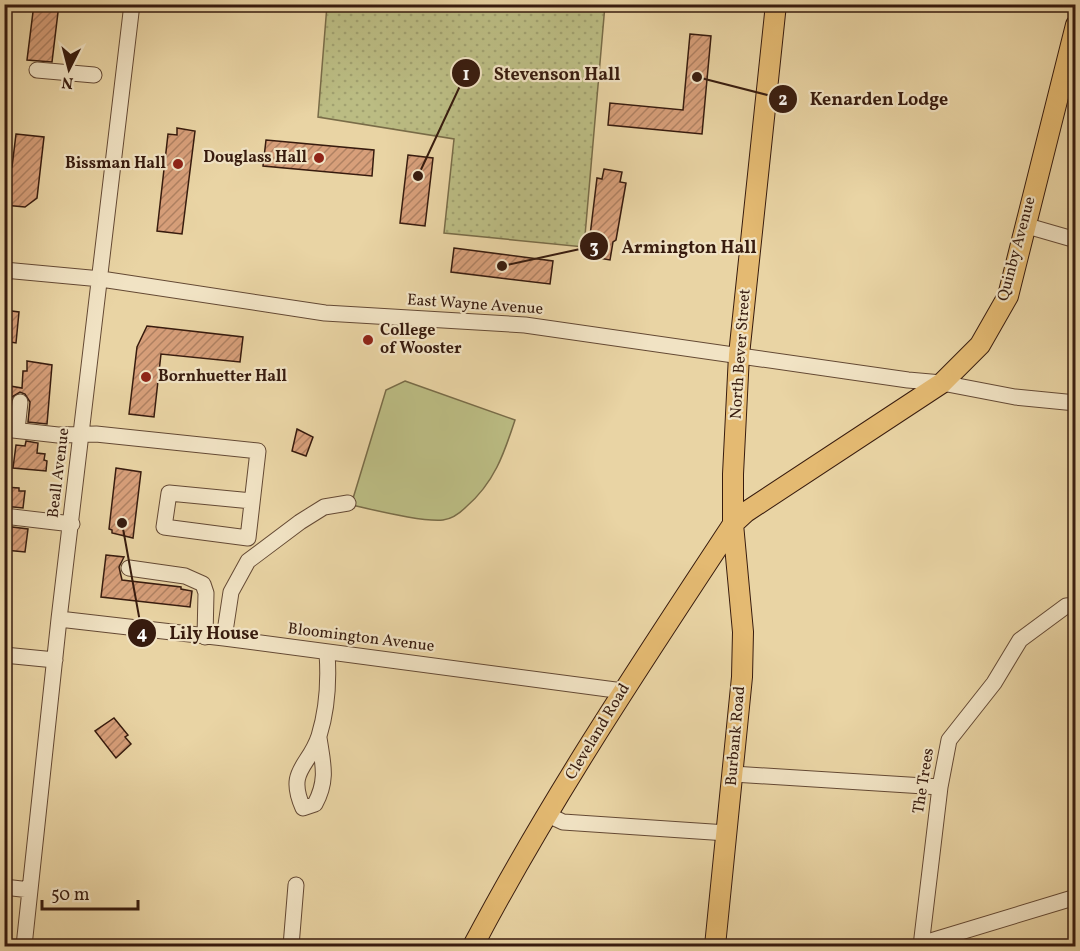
<svg xmlns="http://www.w3.org/2000/svg" width="1080" height="951" font-family="Vollkorn,serif">
<style>
.park{fill:url(#park-dots);stroke:#796c48;stroke-width:1.5}
.pitch{fill:#bbbc83;stroke:#796c48;stroke-width:1.5}
.building{fill:url(#building-hatch);stroke:#371b0e;stroke-width:1.5}
.lines{fill:none;stroke-linecap:round;stroke-linejoin:round}
.minor-casing{stroke:#644934;stroke-width:17}
.major-casing{stroke:#371b0e;stroke-width:22}
.minor{stroke:#f1e3c4;stroke-width:15}
.major{stroke:#e4ba72;stroke-width:20}
.poi-dot{fill:#8f2418;stroke:#f1e3c4;stroke-width:2}
.labels{text-anchor:middle;dominant-baseline:central;stroke-width:4.5;stroke-linejoin:round;paint-order:stroke}
.poi-label{font-size:16px;font-weight:bold;fill:#371b0e;stroke:#f1e3c4;text-anchor:end}
.street-label{font-size:16px;fill:#371b0e;stroke:#f1e3c4}
.leader{fill:none;stroke:#371b0e;stroke-width:2}
.callout-dot{fill:#371b0e;stroke:#f1e3c4;stroke-width:2}
.mark-label{font-size:18px;text-anchor:middle;font-weight:bold;fill:#fff}
.callout-label{font-size:18px;text-anchor:middle;font-weight:bold;fill:#371b0e;stroke:#f1e3c4;stroke-width:4.5;stroke-linejoin:round;paint-order:stroke}
</style>
<defs>
<pattern id="park-dots" width="8" height="8" patternUnits="userSpaceOnUse" patternTransform="scale(1.5)"><rect width="8" height="8" fill="#bbbc83"/><path d="M2 2h.1M6 6h.1" fill="none" stroke="#a1a170" stroke-width="1.8" stroke-linecap="round"/></pattern>
<pattern id="building-hatch" width="6" height="6" patternUnits="userSpaceOnUse" patternTransform="scale(1.5)"><rect width="6" height="6" fill="#d79f7a"/><path d="M-1 1l2-2M0 6l6-6M5 7l2-2" fill="none" stroke="#af8162"/></pattern>
</defs>
<rect width="100%" height="100%" fill="#e9d4a4"/>
<filter id="stains"><feTurbulence type="fractalNoise" baseFrequency=".00333" numOctaves="4"/><feColorMatrix values="0 0 0 0 .2 0 0 0 0 .09 0 0 0 0 .02 0 0 0 .5 -.17"/></filter>
<radialGradient id="worn" r=".72"><stop offset=".6" stop-color="#630" stop-opacity="0"/><stop offset="1" stop-color="#630" stop-opacity=".3"/></radialGradient>
<path class="park" d="M327,5H605L584,247L444,233L454,139L318,117Z"/>
<path class="pitch" d="M405,381L515,420C504,454 494,483 466,507C459,514 452,519 443,520C421,522 375,510 351,505L386,390Z"/>
<path class="building" d="M34,4H59L52,62L27,60Z
M690,34L711,36L702,134L608,125L610,103L683,110Z
M177,128L195,131L182,234L157,231L168,134L177,135Z
M16,134L44,137L37,198L25,207L4,205V172L12,167Z
M266,140L374,150L372,176L263,166Z
M408,155L433,158L425,226L400,223Z
M604,169L622,172L620,182L626,183L616,240L613,242L610,260L593,257L591,245L589,244L597,178L602,179Z
M454,248L553,261L550,284L451,272Z
M4,310L19,312L16,343L4,341Z
M147,326L243,337L240,362L161,354L154,417L129,414L137,347Z
M27,361L52,365L47,424L28,422L30,402L25,394L20,392L12,397L4,396V385L22,388L23,371H27Z
M297,429L313,437L306,456L292,451Z
M26,441L38,443L37,453L45,454L44,460L47,461L46,471L13,468L16,445L25,446Z
M116,468L141,472L133,538L112,533V530L109,529Z
M4,487L19,488V491H25L23,508L4,506Z
M4,526L28,529L25,552L5,550Z
M106,555L124,557L119,567L122,580L181,587V589L192,591L190,607L101,597Z
M114,718L128,735L125,737L131,744L116,758L95,731Z"/>
<g class="lines">
<g class="minor-casing">
<path id="minor" d="M37,70L94,75
M1024,225L1076,240
M4,270L101,279L325,313L525,325L908,380L942,383L1015,397L1076,403
M4,429L58,435L96,434L258,451L248,538L164,527L169,493L252,501
M17,430L20,402
M4,516L72,524
M129,568L185,576L203,584L206,593L205,637
M59,619L224,638L623,691
M224,638L231,592L248,561L300,522L324,507L348,503
M4,655L55,660
M319,738C323,764 328,780 315,804L303,808C286,770 309,767 319,736C327,710 329,681 327,653
M733,774L940,787
M548,815L563,822L727,833
M4,887L30,890
M921,944L1076,897
M24,946L59,619L132,4
M291,946L296,885
M921,946L940,787L949,740L994,683L1020,640L1066,606L1076,605"/>
</g>
<g class="major-casing">
<path id="major" d="M473,946C550,800 642,662 733,524L746,512L942,383L980,345L1008,296L1076,25
M715,946L742,677L743,632L733,524V474L739,355L776,4"/>
</g>
<use href="#minor" class="minor"/>
<use href="#major" class="major"/>
</g>
<g class="poi-dot">
<circle cx="319" cy="158" r="6"/>
<circle cx="178" cy="164" r="6"/>
<circle cx="368" cy="340" r="6"/>
<circle cx="146" cy="377" r="6"/>
</g>
<g class="labels">
<g class="poi-label">
<text x="307" y="158">Douglass Hall</text>
<text x="166" y="164">Bissman Hall</text>
<text x="380" y="331" text-anchor="start">College<tspan x="380" dy="18">of Wooster</tspan></text>
<text x="158" y="377" text-anchor="start">Bornhuetter Hall</text>
</g>
<g class="street-label">
<text transform="translate(1017 249) rotate(-75)">Quinby Avenue</text>
<text transform="translate(475 305) rotate(4)">East Wayne Avenue</text>
<text transform="translate(741 354) rotate(-86)">North Bever Street</text>
<text transform="translate(59 473) rotate(-83)">Beall Avenue</text>
<text transform="translate(361 638) rotate(7)">Bloomington Avenue</text>
<text transform="translate(598 732) rotate(-59)">Cleveland Road</text>
<text transform="translate(736 736) rotate(-85)">Burbank Road</text>
<text transform="translate(924 781) rotate(-81)">The Trees</text>
</g>
</g>
<path class="leader" d="M418 176L466 73M697 77L783 99M502 266L594 246M122 523L142 633"/>
<g class="callout-dot">
<circle cx="418" cy="176" r="6"/>
<circle cx="697" cy="77" r="6"/>
<circle cx="502" cy="266" r="6"/>
<circle cx="122" cy="523" r="6"/>
<circle cx="466" cy="73" r="15"/>
<circle cx="783" cy="99" r="15"/>
<circle cx="594" cy="246" r="15"/>
<circle cx="142" cy="633" r="15"/>
</g>
<g class="mark-label">
<text x="466" y="80">1</text>
<text x="783" y="105">2</text>
<text x="594" y="253">3</text>
<text x="142" y="639">4</text>
</g>
<g class="callout-label">
<text x="557" y="80">Stevenson Hall</text>
<text x="879" y="105">Kenarden Lodge</text>
<text x="689" y="253">Armington Hall</text>
<text x="214" y="639">Lily House</text>
</g>
<rect width="1080" height="951" fill="none" stroke="#e9d4a4" stroke-width="24"/>
<rect x="6" y="6" width="1068" height="939" fill="none" stroke="#371b0e" stroke-width="3"/>
<rect x="12" y="12" width="1056" height="927" fill="none" stroke="#371b0e" stroke-width="1.5"/>
<g transform="translate(69 69) rotate(186)" stroke="#f1e3c4" stroke-width="4.5" paint-order="stroke">
<path d="M0-4.5L10 22L0 15L-10 22Z" fill="#371b0e"/>
<text y="-9" font-size="16" font-weight="bold" text-anchor="middle" fill="#371b0e">N</text>
</g>
<path d="M42 900v9h96v-9" fill="none" stroke="#371b0e" stroke-width="3"/>
<text x="51" y="900" font-size="18" fill="#371b0e" stroke="#f1e3c4" stroke-width="4.5" paint-order="stroke">50 m</text>
<rect width="100%" height="100%" filter="url(#stains)"/>
<rect width="100%" height="100%" fill="url(#worn)"/>
</svg>
